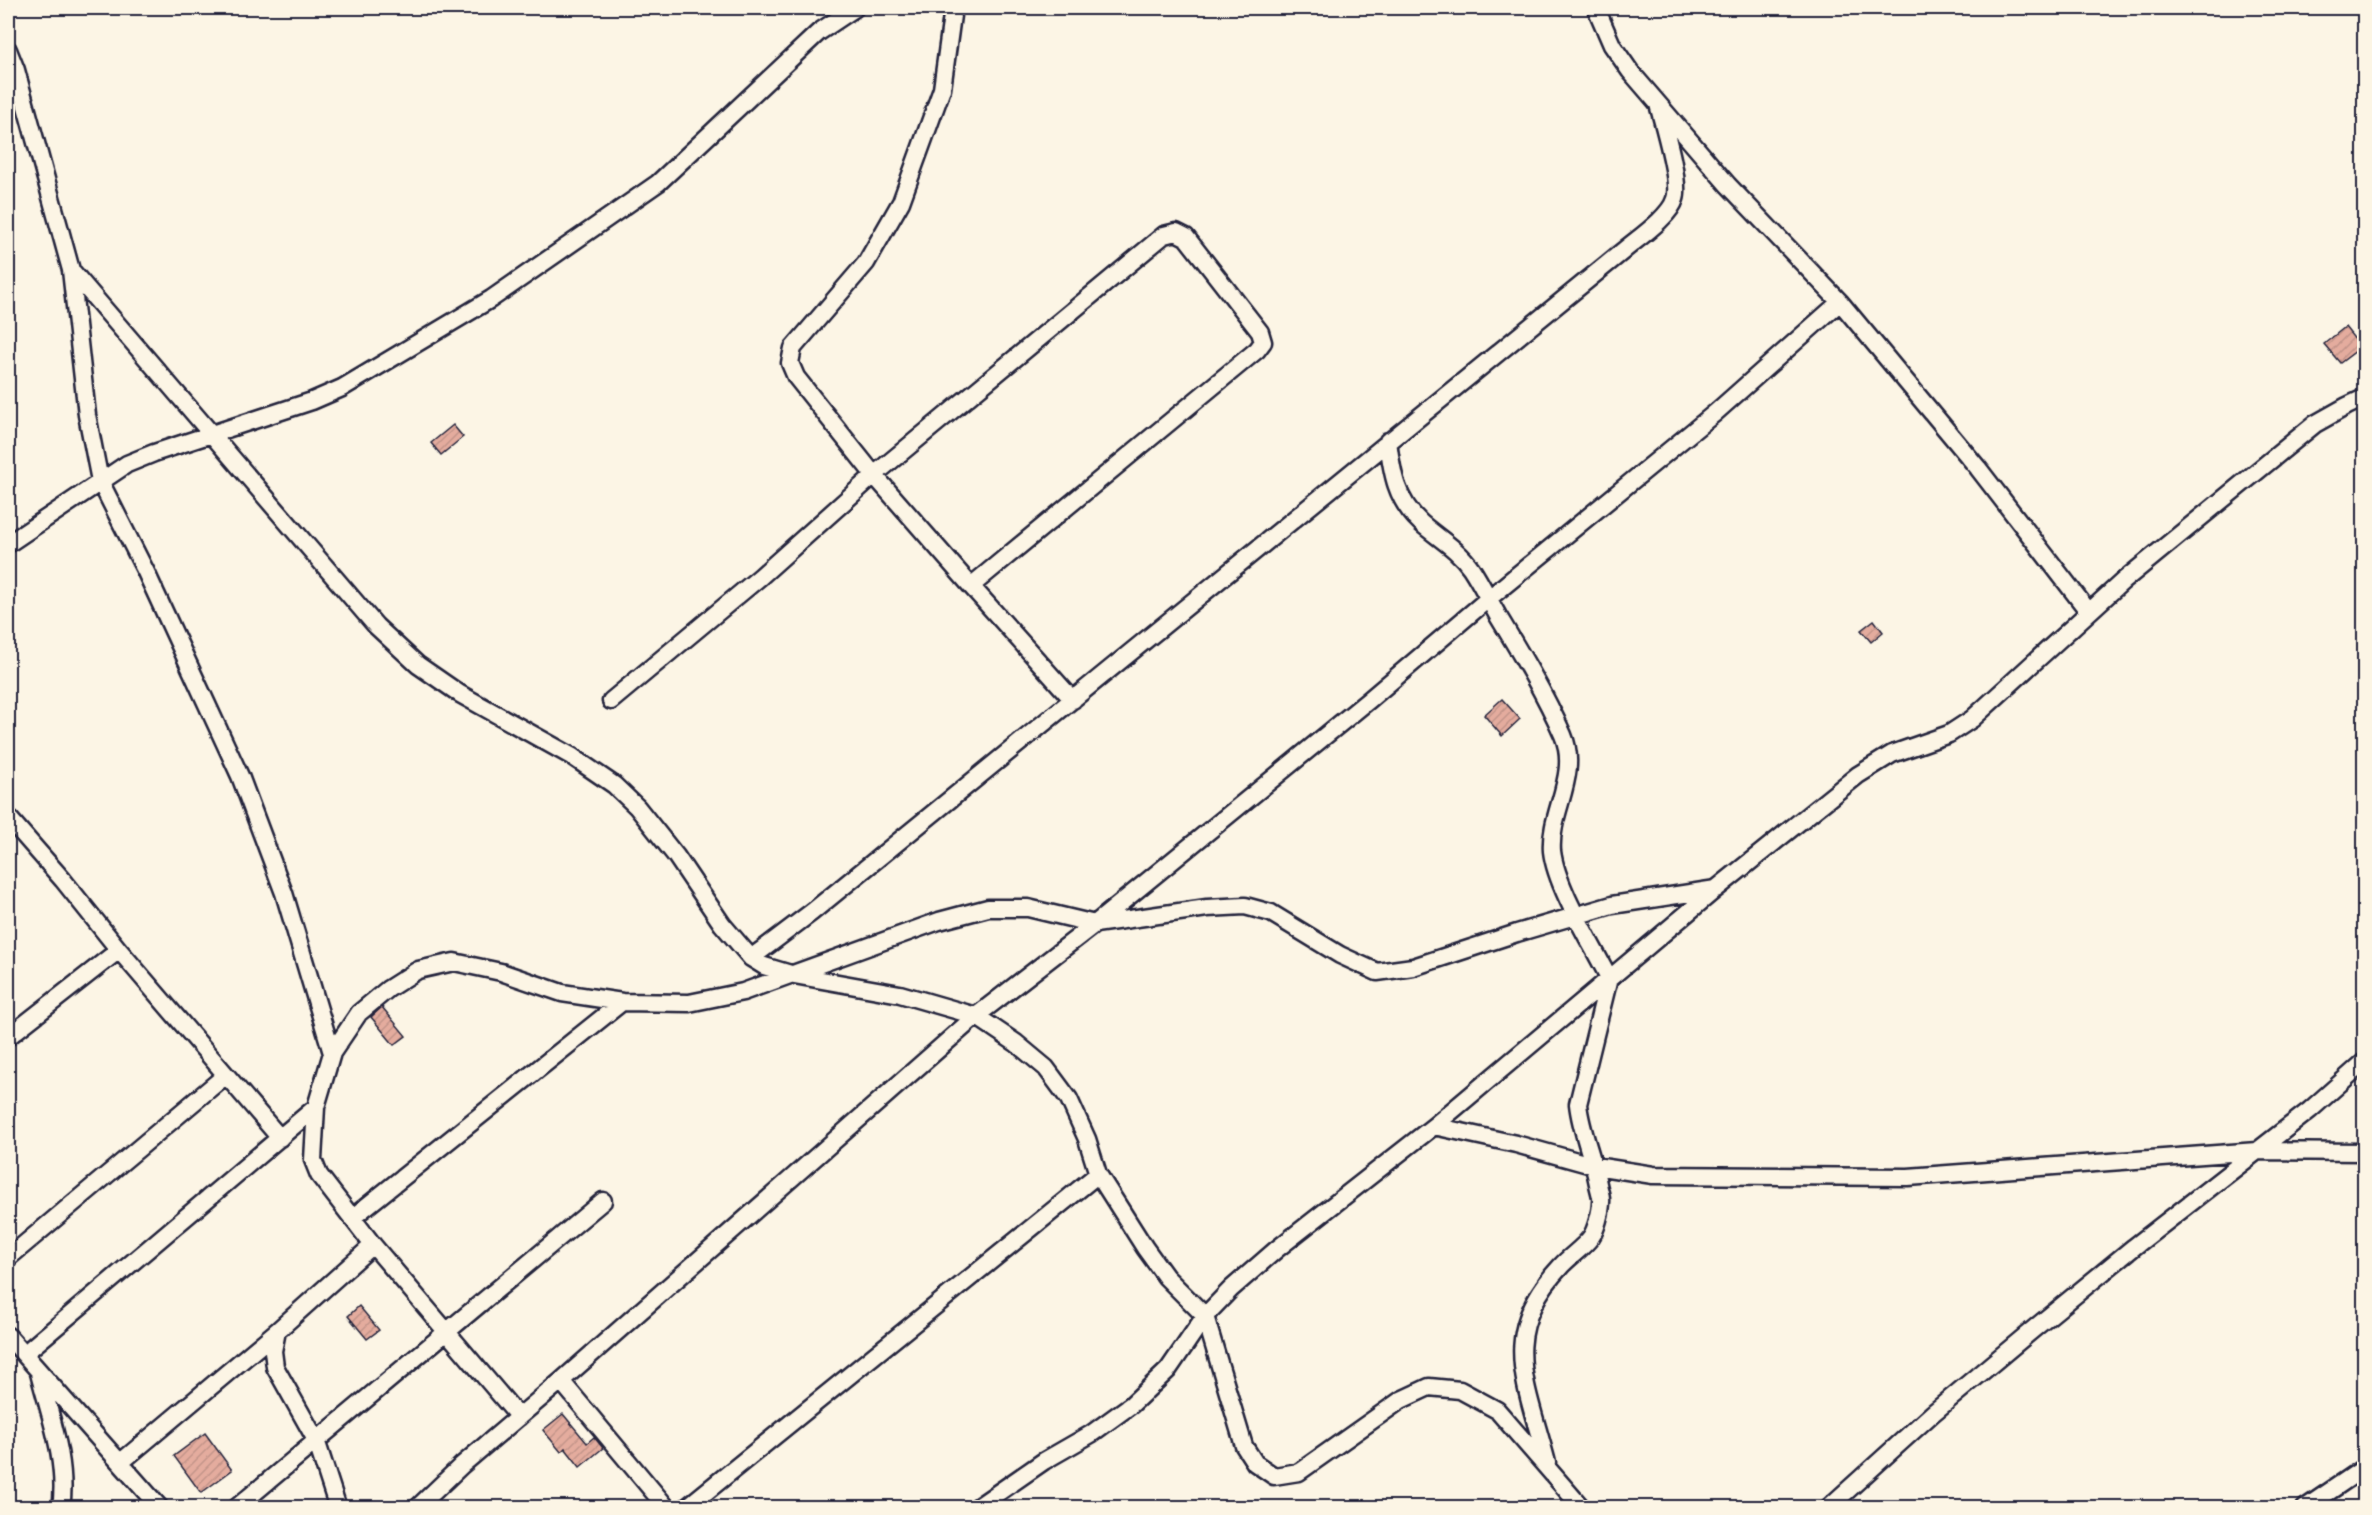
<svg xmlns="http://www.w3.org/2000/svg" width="2372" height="1515" font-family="Itim,sans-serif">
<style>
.building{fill:url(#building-hatch);stroke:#22223b;stroke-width:1.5}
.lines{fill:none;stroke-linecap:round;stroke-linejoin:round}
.street-casing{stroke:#22223b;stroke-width:21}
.street{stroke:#fcf5e5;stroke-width:16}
</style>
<defs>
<pattern id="building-hatch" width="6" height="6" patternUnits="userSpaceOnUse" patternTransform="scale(1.5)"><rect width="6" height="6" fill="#e4ac9e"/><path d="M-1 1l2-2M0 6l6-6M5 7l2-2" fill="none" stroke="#c39489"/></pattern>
</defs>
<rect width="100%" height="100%" fill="#fcf5e5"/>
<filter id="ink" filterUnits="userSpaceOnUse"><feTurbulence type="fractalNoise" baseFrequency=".0167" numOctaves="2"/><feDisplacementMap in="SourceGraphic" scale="12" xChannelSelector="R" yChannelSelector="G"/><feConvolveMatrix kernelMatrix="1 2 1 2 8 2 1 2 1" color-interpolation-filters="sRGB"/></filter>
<g filter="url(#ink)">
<path class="building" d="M2345,327L2361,347L2340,363L2324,344Z
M453,425L463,437L441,455L431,443Z
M1874,620L1883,632L1871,642L1861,630Z
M1502,699L1520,719L1502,736L1484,715Z
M382,1007L406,1036L394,1045L371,1017Z
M359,1306L379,1330L367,1339L348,1316Z
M563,1414L587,1443L594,1437L603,1448L580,1467L565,1448L561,1452L543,1430Z
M205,1433L232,1470L201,1493L174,1456Z"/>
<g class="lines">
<g class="street-casing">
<path id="street" d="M953,8L942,89L901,202L866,263L793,348L790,363L796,377L874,475L971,586
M1596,8L1612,45L1630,71L1728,185L1840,302L1978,468L2089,612
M8,50L16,70L71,270L87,415L100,481L146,572L240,776L284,893L332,1053
M71,270L376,626L418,665L460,694L573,757L614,785L637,807L676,856L722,924L751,958L764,966L794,975L900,994L976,1016L1016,1043L1046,1068L1069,1099L1087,1139L1098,1174L1145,1248L1166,1277L1205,1316L1244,1446L1255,1463L1274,1476L1299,1472L1401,1400L1429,1387L1460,1390L1497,1410L1582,1508
M1388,441C1392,473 1396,500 1421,523C1438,538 1458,549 1471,568C1481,583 1489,600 1498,616C1521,654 1545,694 1563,735C1580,775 1549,812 1552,851C1556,887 1592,944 1609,978L1578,1104C1581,1132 1593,1157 1598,1184C1599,1190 1602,1197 1601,1202C1601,1211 1596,1230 1591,1237C1583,1248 1570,1256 1561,1266C1497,1334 1527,1384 1547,1463
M8,544L127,464L154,453L312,401L342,388L491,299L658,183L819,32L855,8
M611,701L760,577L874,475L1164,235L1176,232L1186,237L1260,332L1263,342L1257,350L971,586L1073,700
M8,817L63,880L119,950L280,1138
M751,958L812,912L1623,251C1637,239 1670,217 1675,199C1681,182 1663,123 1658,104
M8,1037L119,950
M1434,1126L1516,1144L1595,1166L1653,1175L1908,1177L2257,1151L2364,1152
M352,1218L622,1002
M373,1245L519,1417
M8,1258L226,1075
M277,1331L273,1351L275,1367L316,1440L338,1508
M8,1336L160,1508
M24,1354L316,1107
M39,1373C50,1416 68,1463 61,1508
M561,1381L667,1508
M121,1462L277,1331L373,1245L319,1175L313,1160L316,1107L332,1053L359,1013L388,989L418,970L454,962L501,972L562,993L622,1002L689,1003L743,992L939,921L988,908H1028L1095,924L1207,908L1245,906L1271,913L1340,955L1377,972L1413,967L1517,933L1612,905L1716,889
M236,1508L603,1201
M417,1508L462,1465L561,1381L976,1016L1095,924L1369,700L1488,599L1715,413L1840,302
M686,1508L1098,1174
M976,1508L1044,1461L1091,1434L1131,1405L1168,1370L1205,1316L1231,1289L1277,1249L1434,1126L1716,889L1858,775L1892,754L1949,734L1972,719L2123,581L2315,424L2347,406L2364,398
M1828,1508L1933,1413L2036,1327L2134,1247L2310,1110L2364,1062
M2305,1508L2364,1468"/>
</g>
<use href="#street" class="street"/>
</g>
</g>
<rect width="2372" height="1515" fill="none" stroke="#fcf5e5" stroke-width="30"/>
<rect x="15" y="15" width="2342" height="1485" fill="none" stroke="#22223b" stroke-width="2" filter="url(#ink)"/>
</svg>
